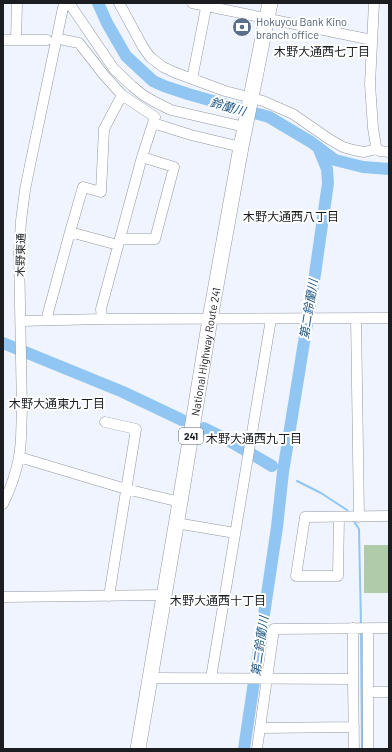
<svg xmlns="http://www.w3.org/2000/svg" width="392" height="752" font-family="Barlow,'Noto Sans JP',sans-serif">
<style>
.green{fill:#b0cba7}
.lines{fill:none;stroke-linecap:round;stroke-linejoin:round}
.stream{stroke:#91c6f3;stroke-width:2}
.river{stroke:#91c6f3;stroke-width:12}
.minor-casing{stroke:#9398a1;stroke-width:11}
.highway-casing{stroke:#9398a1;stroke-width:16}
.minor{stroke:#fff;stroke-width:10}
.highway{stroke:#fff;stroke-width:15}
.labels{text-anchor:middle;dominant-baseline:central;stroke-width:4;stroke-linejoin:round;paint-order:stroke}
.shield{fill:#fff;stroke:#5f6164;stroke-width:1}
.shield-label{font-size:10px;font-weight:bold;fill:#1b1d21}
.service-label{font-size:11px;fill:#4e5e75;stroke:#fff;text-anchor:start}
.street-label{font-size:11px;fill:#1b1d21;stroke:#fff}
.neighbourhood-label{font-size:12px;fill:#1b1d21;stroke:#fff}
.water-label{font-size:12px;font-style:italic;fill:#205984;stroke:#fff}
</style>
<rect width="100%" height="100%" fill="#eff4fe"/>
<path class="green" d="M364,545H388L389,593H364Z"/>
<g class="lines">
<path class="stream" d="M283,478H285
M297,481L321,493L347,510L349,513
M353,520L359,529L361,626
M361,632L362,749"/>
<path class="river" d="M98,3L107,23L126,56L153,81L164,86L188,94L269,117L311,142L335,160L363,167L389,169
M3,343L123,392L182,420
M204,428L228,440L272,466
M244,749L277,527L283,472L315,274L328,183L327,169L318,147"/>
<g class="minor-casing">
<path id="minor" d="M69,3L114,69L132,86L143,95L155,102L171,110L245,127
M119,3L143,47L150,57L163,67L176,73L225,91L263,101L293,114L329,139L343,147L353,150L364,152L377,149L380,151L389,152
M192,3L372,40
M374,3L370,84L373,128L376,146L377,149
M3,40H47
M16,40L17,3
M64,40L79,43L104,75L122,95L155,117L142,157L101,309L102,319
M192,79L207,3
M153,123L191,135L241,147
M70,232L118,245
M120,239H155L174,167L142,157
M356,318L359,517
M48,320V313L70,232L83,187L101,192L104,129L122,95
M21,321L102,319L389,318
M105,422L136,429L109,596
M19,457L126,489L180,502
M3,504C10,490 16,473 19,457C22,441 21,425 22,410L19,252L21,221L25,190L30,165L64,3
M339,517L338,576H296L305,517L389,516
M176,523L235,533
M3,597L164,595
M353,628V679L354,749
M368,629V749
M150,678L353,679
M211,678L271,319
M368,692H389
M260,728L354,727
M257,749L274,629L389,628"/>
</g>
<g class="highway-casing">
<g id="highway">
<path id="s1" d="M138,749L180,502L210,319L241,147L270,3"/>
</g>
</g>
<use href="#minor" class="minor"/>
<use href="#highway" class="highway"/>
</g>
<defs>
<g id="bank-disc" transform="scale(1)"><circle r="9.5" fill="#5c6f8a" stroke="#fff"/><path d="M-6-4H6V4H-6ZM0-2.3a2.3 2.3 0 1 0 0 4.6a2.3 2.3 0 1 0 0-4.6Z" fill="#fff"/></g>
</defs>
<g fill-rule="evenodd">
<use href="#bank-disc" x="242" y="27"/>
</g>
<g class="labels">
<rect class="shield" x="179" y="428" width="24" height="16" rx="3"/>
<g class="shield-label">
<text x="191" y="436">241</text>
</g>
<g class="service-label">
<text x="256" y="21">Hokuyou Bank Kino<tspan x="256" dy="13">branch office</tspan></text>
</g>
<g class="street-label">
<text transform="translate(20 255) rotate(-89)">木野東通</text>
<text stroke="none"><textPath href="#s1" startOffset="403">National Highway Route 241</textPath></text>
</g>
<g class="neighbourhood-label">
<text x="322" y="51">木野大通西七丁目</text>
<text x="291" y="216">木野大通西八丁目</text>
<text x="57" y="403">木野大通東九丁目</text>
<text x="254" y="438">木野大通西九丁目</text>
<text x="218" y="600">木野大通西十丁目</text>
</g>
<g class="water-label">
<text transform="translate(228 106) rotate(16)">鈴蘭川</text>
<text transform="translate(308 309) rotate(-81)">第二鈴蘭川</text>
<text transform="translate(259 646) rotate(-82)">第二鈴蘭川</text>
</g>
</g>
<rect width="392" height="752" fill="none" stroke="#1b1d21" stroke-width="8"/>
</svg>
